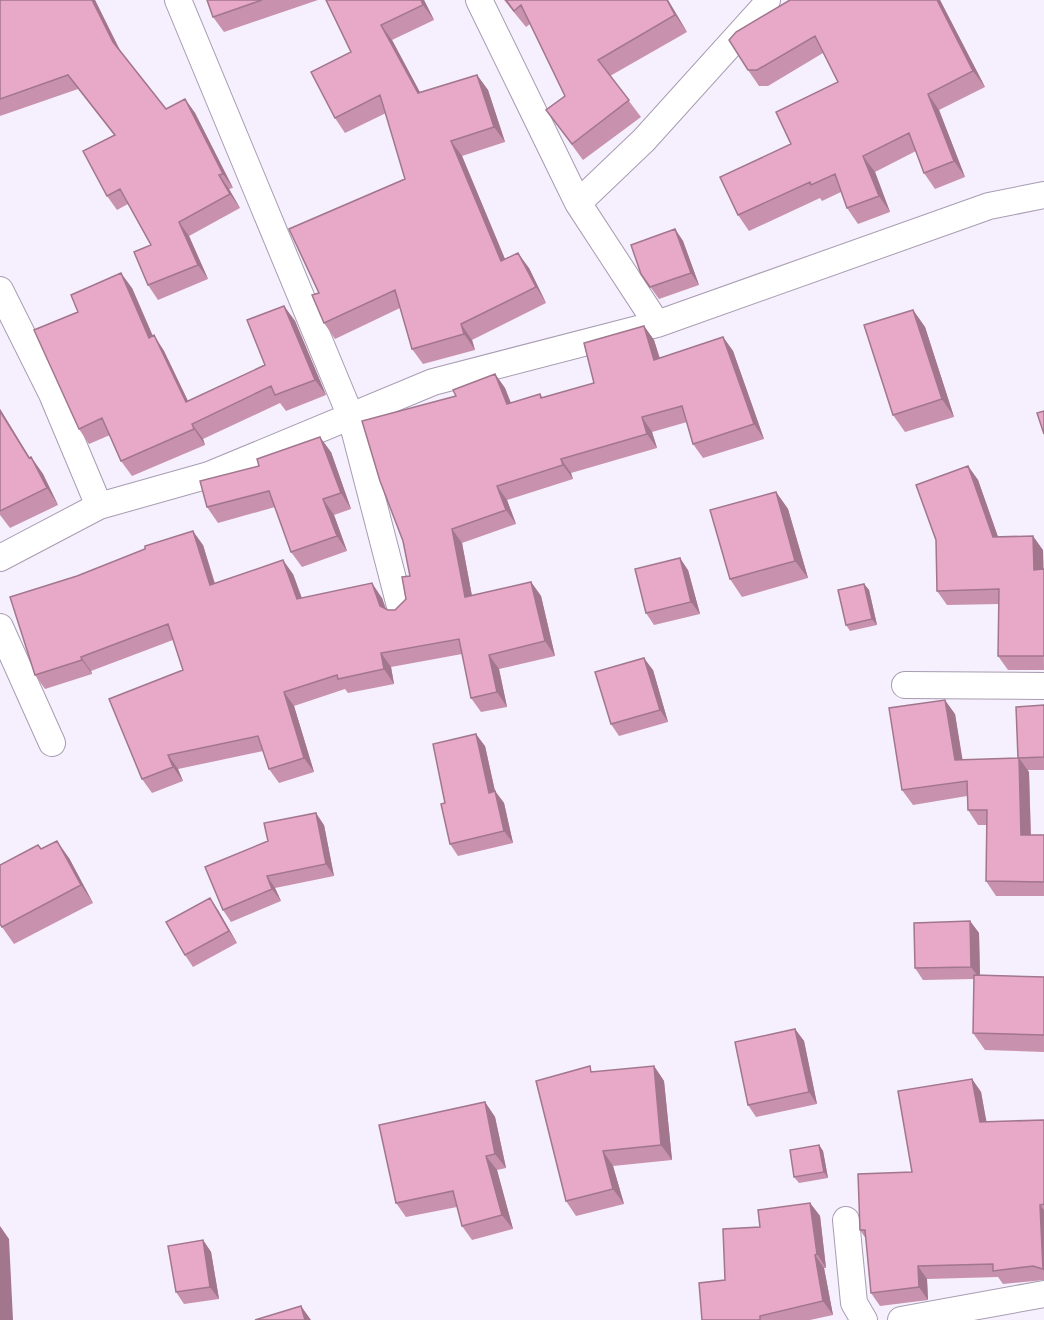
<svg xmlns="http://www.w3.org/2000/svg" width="1044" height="1320" font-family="'Varela Round',sans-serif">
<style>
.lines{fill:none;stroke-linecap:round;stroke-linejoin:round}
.street-casing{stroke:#a89cb2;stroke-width:28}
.street{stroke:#fff;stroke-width:26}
.wall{fill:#c891ad}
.shaded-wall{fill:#a2768d}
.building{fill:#e8a9c9;stroke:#a2768d;stroke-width:1.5}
</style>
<rect width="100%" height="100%" fill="#f6effd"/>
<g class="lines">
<g class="street-casing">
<path id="street" d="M178,0L351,417L401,610
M479,0L578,203L657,324
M578,203L644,140L764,7L767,0
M0,290L52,394L99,506
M0,558L99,506L209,475L433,382L657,324L989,206L1044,195
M0,627L52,743
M905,685L1044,686
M846,1220L854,1303L864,1320
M901,1320L1044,1294"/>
</g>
<use href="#street" class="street"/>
</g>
<path class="wall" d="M0,0H95L121,52L166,109L185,99L195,113L233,188L229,189L240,208L189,236L208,279L158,300L148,285L151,245L128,204L117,210L107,196L114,135L78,89L0,116Z
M207,0H318L224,32L213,17Z
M326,0H424L434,20L392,40L420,93L477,75L488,90L505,142L462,156L505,259L529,268L546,303L472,340L475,350L423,364L412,349L400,308L335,339L324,323L319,293L405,179L386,113L345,133L335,118L351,52Z
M504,0H668L687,32L610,76L641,117L583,160L546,110L565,96L530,24L526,27Z
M940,0L985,87L939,110L965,177L935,189L924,173L916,151L875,172L890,212L858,224L847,208L841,192L822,201L820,198L749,231L738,215L838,82L823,53L768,86H759L748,70L729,40Z
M675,229L683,241L699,285L659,299L641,274Z
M132,288L153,336L164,351L188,401L265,365L284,306L295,321L326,395L286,411L280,403L203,439L205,445L132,476L121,461L110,435L89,444L79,429Z
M913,310L925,327L954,417L905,432L893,415Z
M644,326L654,340L660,358L723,337L733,351L764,439L703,458L693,444L687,422L652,432L657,448L571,473L573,479L507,500L516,524L462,543L472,596L531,582L541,596L555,656L499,669L507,707L481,712L471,698L462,654L391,667L394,684L348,693L345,689L294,706L314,772L279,783L269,769L263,751L178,769L183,781L152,793L142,779L183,670L173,640L91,671L92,674L45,689L35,675L203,545L215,583L293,574L302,598H382L386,610H395L406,599L410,576L456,396L495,374L505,388L511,403L540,394L543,398L594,383Z
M0,409L30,458L31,457L43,474L58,505L10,528L0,515Z
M331,452L351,509L334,515L347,551L302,567L291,552L275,507L218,523L207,507Z
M968,466L978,480L998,537L1043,550L1044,670H1008L998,656L999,604L947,605L937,591Z
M776,492L788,509L808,578L742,597L730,579Z
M688,570L700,614L654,625L646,613Z
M864,584L869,590L877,625L850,631L846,625Z
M653,670L668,722L619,736L611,724Z
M1044,705V770H1027L1029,772L1031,835H1044V896H996L986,881L987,825H978L968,810L967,796L913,805L902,790L955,714L962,760L1018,758Z
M485,746L495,791L504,803L513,843L458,856L450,844L445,803Z
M324,825L334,876L275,888L281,901L231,922L223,910Z
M41,849L69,858L93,903L14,944L2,927Z
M218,910L237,943L193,967L185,955Z
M970,921L979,933L980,975L1044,977V1052L985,1050L973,1033L974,979L923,980L915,968Z
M795,1029L804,1041L817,1104L756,1117L748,1105Z
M654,1066L664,1081L672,1160L613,1166L624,1204L576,1216L566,1201L594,1072Z
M972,1079L981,1092L986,1122L1044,1120V1280L1003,1284L998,1277L927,1279L928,1300L880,1306L871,1293L866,1239L860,1230L912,1172Z
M485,1102L495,1117L506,1168L497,1170L513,1229L472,1240L462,1226L457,1207L406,1217L396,1203Z
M819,1145L823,1151L828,1178L799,1183L794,1177Z
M810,1203L820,1216L826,1268H824L833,1315L810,1320H702L760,1227Z
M203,1240L211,1252L219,1299L184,1304L176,1292Z"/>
<path class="shaded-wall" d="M92,0H95L123,57L113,42Z
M421,0H424L434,20L423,5Z
M667,0H668L687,32L675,15Z
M937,0H940L985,87L973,71Z
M381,25L392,40L429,109L418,93Z
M477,75L488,90L505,142L494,127Z
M928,94L939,110L965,177L954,161Z
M185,99L195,113L233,188L223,174Z
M451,141L462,156L512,276L501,261Z
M863,156L875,172L890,212L879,196Z
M219,175L229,189L240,208L230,194Z
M179,222L189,236L208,279L198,265Z
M675,229L683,241L699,285L691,273Z
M518,253L529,268L546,303L536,287Z
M121,273L132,288L160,353L149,338Z
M284,306L295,321L326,395L315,380Z
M913,310L925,327L954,417L942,399Z
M461,324L472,340L475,350L464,334Z
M644,326L654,340L664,374L654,360Z
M154,335L164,351L196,418L186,402Z
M723,337L733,351L764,439L754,424Z
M495,374L505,388L517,419L507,404Z
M0,409L40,475L29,458L0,411Z
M642,417L652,432L657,448L647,434Z
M192,424L203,439L205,445L194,429Z
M320,437L331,452L351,509L341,493Z
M31,457L43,474L58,505L47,488Z
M561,459L571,473L573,479L563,465Z
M968,466L978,480L1003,551L993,537Z
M497,486L507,500L516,524L506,510Z
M776,492L788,509L808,578L795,561Z
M323,499L334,515L347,551L337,536Z
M452,529L462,543L475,612L465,597Z
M193,531L203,545L219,599L210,585Z
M1033,536L1043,550L1044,584L1034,570Z
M680,558L688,570L700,614L691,602Z
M283,560L293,574L307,613L297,599Z
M531,582L541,596L555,656L545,641Z
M372,583L382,598L390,620L380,606Z
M864,584L869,590L877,625L872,619Z
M381,653L391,667L394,684L384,669Z
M489,655L499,669L507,707L497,692Z
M81,657L91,671L92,674L82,660Z
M644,658L653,670L668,722L660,710Z
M284,692L294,706L314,772L304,758Z
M945,700L955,714L965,774L955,760Z
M476,734L485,746L498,805L489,793Z
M168,755L178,769L183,781L173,767Z
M1019,758L1029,772L1031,849L1021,835Z
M495,791L504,803L513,843L504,831Z
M316,813L324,825L334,876L326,864Z
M57,841L69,858L93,903L81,885Z
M267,876L275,888L281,901L272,889Z
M210,898L218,910L237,943L229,931Z
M970,921L979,933L980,979L971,967Z
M795,1029L804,1041L817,1104L809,1092Z
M654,1066L664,1081L672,1160L661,1145Z
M972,1079L981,1092L989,1135L980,1122Z
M485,1102L495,1117L506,1168L495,1154Z
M819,1145L823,1151L828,1178L824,1172Z
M603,1151L613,1166L624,1204L613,1189Z
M486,1156L497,1170L513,1229L502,1215Z
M810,1203L820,1216L826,1268L817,1254Z
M1040,1205L1044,1210V1271L1043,1269Z
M0,1226L9,1239L13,1320H1L0,1293Z
M203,1240L211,1252L219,1299L210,1287Z
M815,1255L824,1268L833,1315L823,1301Z
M918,1266L927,1279L928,1300L919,1287Z
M301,1306L311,1320H305Z"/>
<path class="building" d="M0,0H92L113,42L166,109L185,99L223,174L219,175L230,194L179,222L198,265L148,285L134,252L151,245L120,189L107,196L83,151L115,135L68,75L0,99Z
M207,0H262L213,17Z
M326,0H421L423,5L381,25L418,93L477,75L494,127L451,141L501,261L518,253L536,287L461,324L464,334L412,349L395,290L324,323L312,295L319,293L289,229L405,179L380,95L335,118L311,72L351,52Z
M506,0H667L675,15L598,60L629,100L572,144L546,110L565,96L521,5L514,11Z
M790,0H937L973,71L928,94L954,161L924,173L909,133L863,156L879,196L847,208L835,174L811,185L810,182L738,215L720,177L791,144L776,112L838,82L815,36L757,70H748L729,40L736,32Z
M675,229L691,273L650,287L641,274L631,245Z
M121,273L149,338L154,335L186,402L265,365L247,320L284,306L315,380L275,395L271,386L192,424L194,429L121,461L102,418L79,429L34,330L78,312L71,295Z
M913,310L942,399L893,415L864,325Z
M644,326L654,360L723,337L754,424L693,444L682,406L642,417L647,434L561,459L563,465L497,486L506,510L452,529L465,597L531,582L545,641L489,655L497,692L471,698L459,639L381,653L384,669L338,679L337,675L284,692L304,758L269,769L258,736L168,755L173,767L142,779L109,699L183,670L168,624L81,657L82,660L35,675L10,597L77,576L145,549V546L193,531L210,585L283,560L297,599L372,583L380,606L388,610H395L406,599L402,577L410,576L403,541L380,481L362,421L456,396L453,390L495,374L507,404L540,394L541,398L594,383L584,343Z
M0,411L29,458L31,457L47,488L0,511Z
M1044,411V434L1037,413Z
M320,437L341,493L323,499L337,536L291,552L269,491L207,507L200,481L259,466L257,459Z
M968,466L993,537L1033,536L1034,570L1044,569V656H998L999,589L937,591L936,540L916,485Z
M776,492L795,561L730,579L710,510Z
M680,558L691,602L646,613L635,569Z
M864,584L872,619L846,625L838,590Z
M644,658L660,710L611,724L595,672Z
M945,700L955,760L1019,758L1021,835H1044V882L986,881L987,810H968L967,781L902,790L889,708Z
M1044,705V757L1018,758L1016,707Z
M476,734L489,793L495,791L504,831L450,844L441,804L445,803L433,744Z
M316,813L326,864L267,876L272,889L223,910L205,867L268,841L264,823Z
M57,841L81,885L2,927L0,924V865L38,845L41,849Z
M210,898L229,931L185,955L166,922Z
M970,921L971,967L915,968L914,923Z
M974,975L1044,977V1035L973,1033Z
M795,1029L809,1092L748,1105L735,1042Z
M590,1066L591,1072L654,1066L661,1145L603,1151L613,1189L566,1201L536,1081Z
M972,1079L980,1122L1044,1120V1204L1040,1205L1043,1269L1033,1266L993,1271V1264L918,1266L919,1287L871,1293L865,1230H860L858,1174L912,1172L898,1091Z
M485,1102L495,1154L486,1156L502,1215L462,1226L453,1191L396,1203L379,1125Z
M819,1145L824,1172L794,1177L790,1150Z
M810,1203L817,1254L815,1255L823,1301L760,1316V1320H702L699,1283L725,1280L723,1229L760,1227L758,1210Z
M203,1240L210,1287L176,1292L168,1246Z
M0,1293L1,1320H0Z
M301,1306L305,1320H255Z"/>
</svg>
